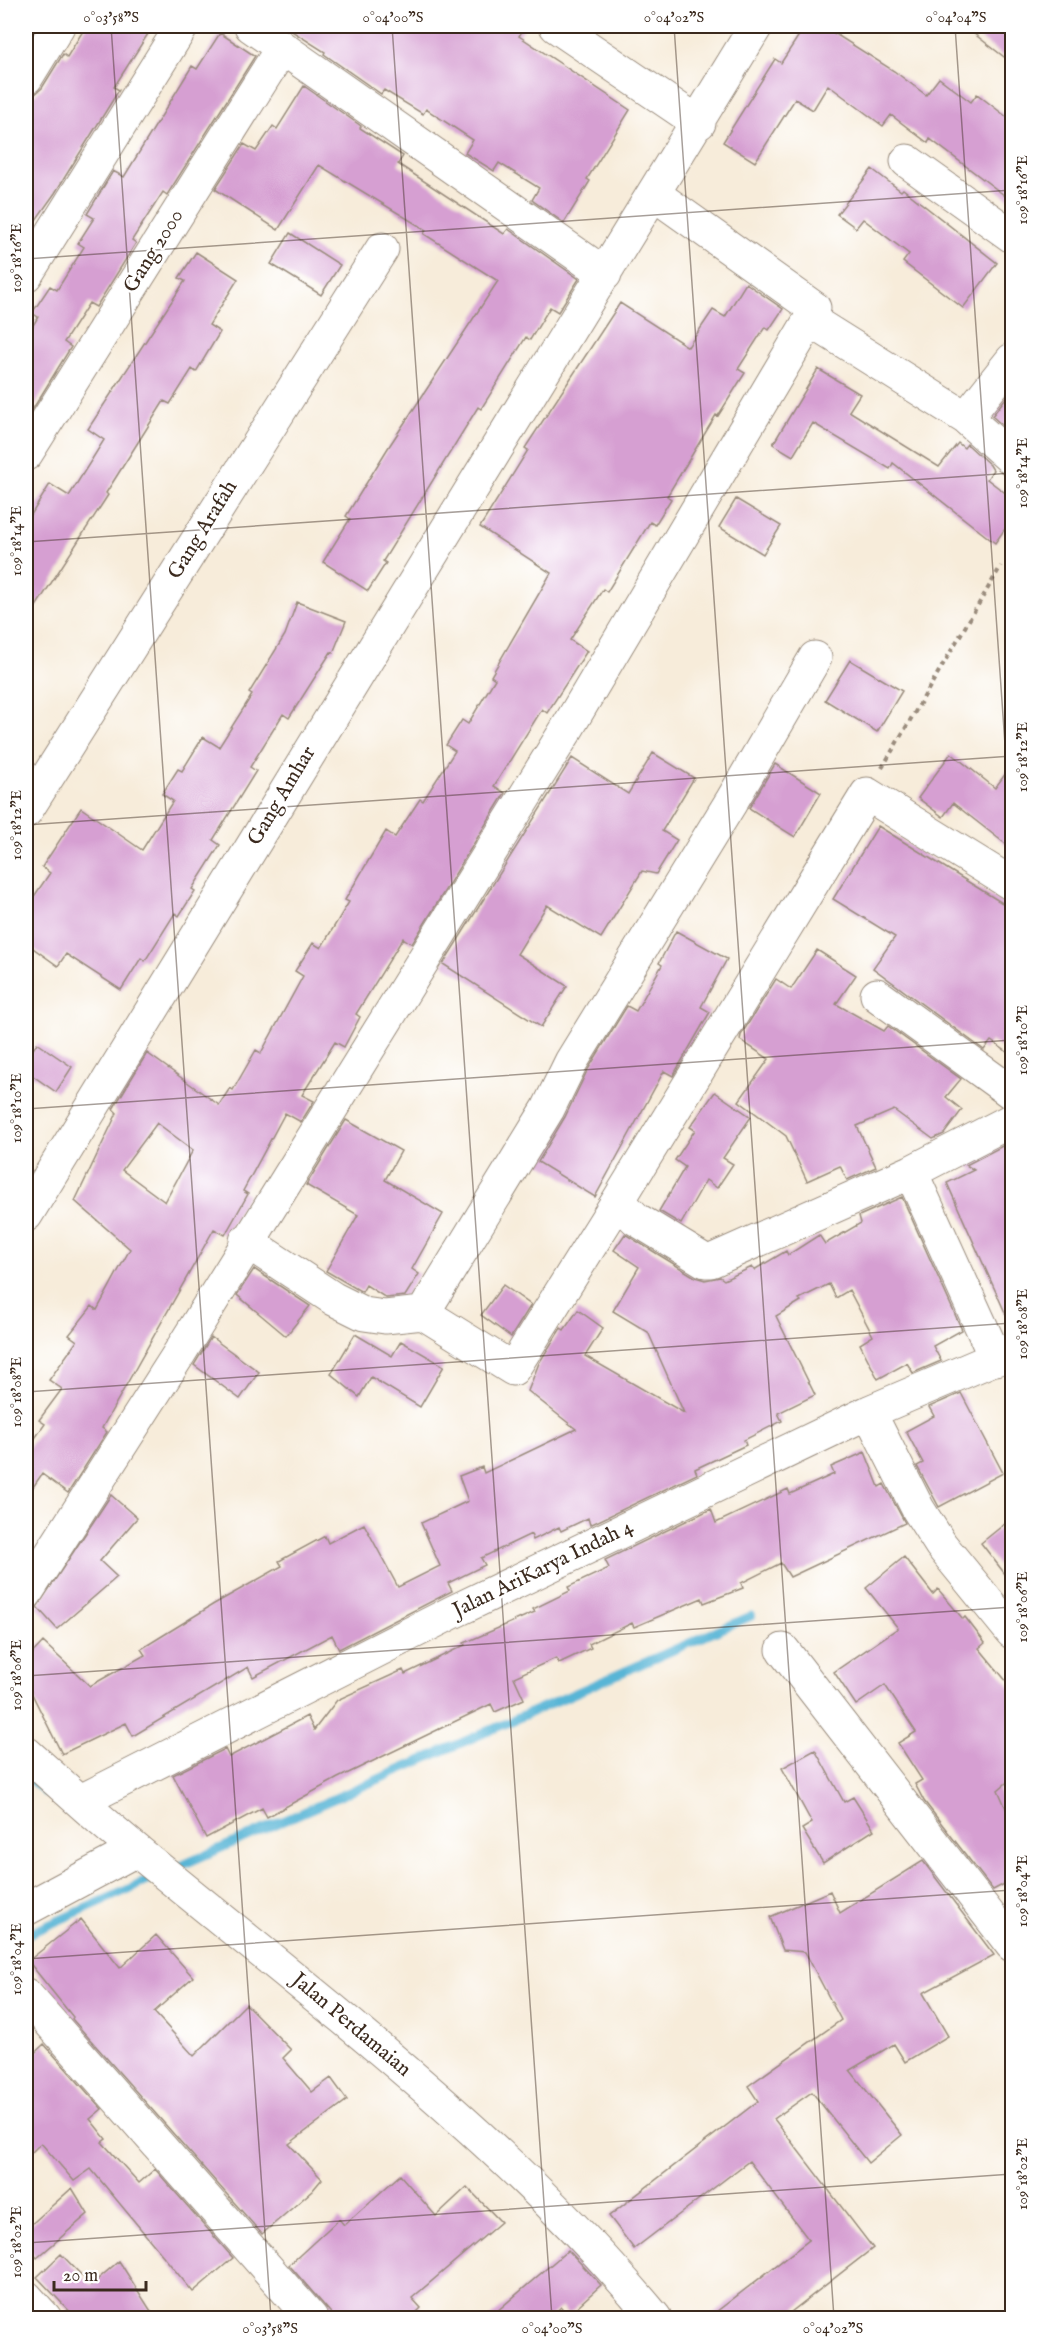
<svg xmlns="http://www.w3.org/2000/svg" width="1038" height="2344" font-family="'IM FELL English',serif">
<style>
.lines{fill:none;stroke-linecap:round;stroke-linejoin:round}
.stream{stroke:#58b5d6;stroke-width:9}
.building{fill:#d69fd2;fill-rule:evenodd}
.minor-casing{stroke:#998b7c;stroke-width:35}
.tertiary-casing{stroke:#998b7c;stroke-width:35}
.path{stroke:#998b7c;stroke-width:4;stroke-dasharray:4.5 4.5;stroke-linecap:butt}
.minor{stroke:#fff;stroke-width:33}
.tertiary{stroke:#fff;stroke-width:33}
.ticks{fill:none;stroke:#3b2a1e;stroke-width:1.5;stroke-opacity:0.45}
.labels{text-anchor:middle;dominant-baseline:central;stroke-width:5;stroke-linejoin:round;paint-order:stroke}
.street-label{font-size:21px;fill:#3b2a1e;stroke:#fff}
.neatline{fill:none;stroke:#3b2a1e;stroke-width:2}
.ticks-label{font-size:15px;text-anchor:middle;fill:#3b2a1e}
</style>
<rect width="100%" height="100%" fill="#fff"/>
<filter id="ink" filterUnits="userSpaceOnUse"><feTurbulence type="fractalNoise" baseFrequency=".0167" numOctaves="2"/><feDisplacementMap in="SourceGraphic" scale="12" xChannelSelector="R" yChannelSelector="G"/><feConvolveMatrix kernelMatrix="1 2 1 2 8 2 1 2 1" color-interpolation-filters="sRGB"/></filter>
<filter id="wash" filterUnits="userSpaceOnUse"><feTurbulence type="fractalNoise" baseFrequency=".008" numOctaves="4" result="noise"/><feDisplacementMap in="SourceGraphic" scale="24" xChannelSelector="R" yChannelSelector="G"/><feGaussianBlur stdDeviation="1.35" result="paint"/><feColorMatrix in="noise" values="0 0 0 0 0 0 0 0 0 0 0 0 0 0 0 0 0 1.4 0 .05"/><feComposite in="paint" operator="in"/></filter>
<g filter="url(#wash)">
<rect width="100%" height="100%" fill="#f7ecda"/>
<g class="lines">
<path class="stream" d="M26,1775L46,1793
M171,1870L751,1616
M26,1935L158,1876"/>
</g>
<g id="blocks">
<path class="building" d="M86,26H153L114,87L119,90L55,193L26,234V97L34,95L42,88L63,54L67,57Z
M284,26H525L519,36L630,110L587,179L590,181L564,223L532,200L539,188L499,163L494,171L465,153L473,140L426,109L423,114L384,90L381,94L324,54L325,52Z
M805,26H823L894,71L926,95L939,78L971,102L977,94L1012,121V201L930,139L928,143L891,115L883,126L828,85L813,110L795,99L755,162L723,142L775,59L781,63Z
M964,26H1012V63Z
M220,33L255,56L167,195L163,192L132,240L136,243L96,307L89,303L64,342L71,347L26,420V337L38,317L32,313L50,286L57,290L84,247L78,243L94,218L87,214L113,171L124,177L192,66L197,69Z
M304,86L361,126L360,128L403,156L398,164L504,234L508,229L579,279L558,312L550,307L530,340L526,337L481,409L478,407L383,561L386,563L368,591L323,562L350,519L346,516L388,448L498,281L424,234L426,230L319,165L278,230L215,189L244,144L256,151L273,126L277,129Z
M872,169L901,191L903,189L997,263L963,308L903,262L909,254L863,219L856,228L837,214Z
M290,233L340,265L321,295L271,264Z
M196,252L238,279L209,325L220,332L196,372L192,369L170,404L164,401L106,493L108,495L26,622V523L50,484L69,496L104,440L88,429L185,281L179,278Z
M746,283L783,309L769,330L765,327L738,369L745,373L718,416L716,415L667,496L671,499L655,525L650,522L607,592L603,589L570,640L587,651L547,713L542,709L494,786L505,793L412,944L403,938L356,1014L360,1017L344,1047L335,1042L302,1095L314,1101L301,1122L285,1113L243,1191L248,1194L225,1235L214,1229L102,1428L107,1432L68,1493L42,1474L26,1497V1451L45,1424L39,1420L62,1389L49,1380L77,1341L69,1335L92,1306L97,1310L130,1249L75,1201L117,1113L113,1109L147,1053L219,1105L230,1088L233,1090L256,1050L261,1053L303,976L295,971L313,943L321,948L349,902L345,900L386,831L395,837L420,799L423,801L455,751L446,745L462,720L468,724L495,679L491,676L551,573L480,527L528,450L525,448L620,303L688,347L713,310L725,317ZM157,1123L193,1150L165,1202L122,1170Z
M818,369L860,394L849,411L939,467L958,443L964,448L967,444L990,465L993,470L987,479L1012,498V519L995,543L893,463L890,469L813,423L793,456L773,444Z
M1012,390V434L992,416Z
M736,499L781,526L763,554L719,527Z
M297,602L346,621L333,653L331,652L289,718L283,714L250,767L256,771L213,840L220,845L192,889L195,891L179,916L175,913L145,961L141,958L121,990L66,954L58,966L26,943V908L50,873L42,867L81,808L142,850L173,801L162,794L178,769L182,771L203,737L219,747L252,695L249,693L285,635Z
M850,660L902,691L877,732L825,700Z
M653,753L694,778L662,831L677,840L656,874L642,871L601,938L547,905L517,954L567,986L541,1027L443,964L572,758L628,794Z
M951,753L995,788L1012,765V849L953,803L943,817L918,798Z
M775,764L821,793L795,837L749,808Z
M878,826L1012,909V1055L991,1041L984,1050L873,968L895,937L833,899Z
M676,931L727,959L701,1007L710,1012L673,1076L664,1071L595,1197L538,1162L565,1117L587,1071L627,1006L636,1011L662,965L659,963Z
M817,950L856,975L836,1004L884,1031L888,1026L961,1079L946,1097L962,1110L944,1134L933,1139L894,1110L857,1126L876,1167L847,1180L840,1166L807,1181L786,1136L739,1101L769,1059L740,1040L741,1035L776,979L791,989Z
M37,1043L72,1067L56,1092L26,1071V1060Z
M715,1092L751,1117L723,1158L733,1164L717,1188L706,1180L681,1224L659,1211L685,1167L675,1160L695,1130L690,1127Z
M346,1120L401,1151L385,1180L443,1214L412,1269L419,1274L405,1296L386,1298L366,1285L362,1292L326,1271L358,1215L306,1185Z
M1010,1142L1012,1148V1328L947,1183L974,1170L966,1165Z
M902,1197L962,1330L933,1346L941,1361L913,1373L907,1363L878,1379L860,1344L873,1336L849,1290L836,1298L829,1284L799,1299L801,1301L776,1316L815,1395L778,1413L782,1421L744,1440L746,1445L695,1469L697,1474L590,1525L588,1518L561,1531L559,1527L533,1540L531,1534L481,1558L485,1565L448,1583L452,1591L339,1649L332,1635L253,1677L248,1667L133,1736L126,1723L62,1754L26,1682V1660L43,1642L90,1686L145,1655L141,1649L214,1604L282,1566L279,1561L325,1536L328,1543L364,1524L398,1587L440,1566L421,1523L468,1501L459,1476L482,1467L484,1473L576,1429L528,1391L539,1363L561,1328L564,1330L578,1310L603,1328L585,1356L684,1413L648,1332L613,1311L639,1267L614,1250L625,1234L695,1277L705,1280L720,1277L724,1280L752,1267L754,1270L786,1251L788,1255L819,1235L825,1244L861,1223L859,1216Z
M254,1269L310,1306L286,1336L237,1295Z
M503,1285L531,1305L511,1337L481,1315Z
M355,1334L392,1356L401,1341L444,1366L420,1407L371,1377L359,1397L331,1374Z
M211,1337L259,1372L240,1399L194,1365Z
M961,1393L1003,1473L939,1507L917,1466L923,1463L906,1431L934,1416L929,1407Z
M865,1452L879,1487L884,1484L905,1523L790,1577L781,1563L741,1583L743,1588L704,1603L702,1598L634,1627L632,1623L589,1644L591,1648L559,1663L556,1658L514,1677L524,1699L495,1712L491,1704L338,1778L267,1817L262,1808L206,1838L173,1775L225,1749L229,1757L307,1716L314,1730L337,1700L403,1670L405,1674L465,1645L464,1643L535,1612L533,1609L570,1591L568,1587L609,1568L605,1560L711,1509L716,1523L788,1489L790,1494L834,1474L831,1467Z
M111,1495L137,1518L100,1561L117,1577L57,1629L37,1607Z
M1012,1518V1583L981,1543Z
M904,1557L933,1594L938,1589L963,1619L965,1617L985,1643L979,1648L1012,1688V1778L998,1790L1012,1822V1880L993,1890L924,1801L915,1784L922,1780L898,1743L916,1732L885,1685L856,1705L834,1672L898,1628L866,1588Z
M815,1750L844,1802L853,1797L874,1830L823,1863L802,1829L812,1823L782,1768Z
M923,1861L994,1955L923,1993L948,2036L905,2062L894,2044L850,2070L902,2135L868,2163L812,2092L774,2119L873,2248L782,2319H707L809,2240L749,2161L634,2249L609,2216L758,2101L748,2086L841,2020L805,1952L783,1950L770,1917L830,1891L840,1913Z
M81,1919L120,1968L156,1935L193,1977L154,2012L194,2056L246,2004L291,2050L283,2058L312,2092L331,2078L347,2100L289,2144L322,2179L312,2191L262,2234L72,2019L73,2017L28,1961Z
M44,2044L102,2109L90,2119L106,2139L102,2142L139,2183L155,2169L233,2258L193,2292L91,2169L74,2181L41,2143L26,2158V2061Z
M400,2175L436,2216L467,2187L501,2222L412,2298L421,2308L410,2319H336L289,2265L339,2219L344,2225Z
M72,2188L88,2214L37,2258L26,2245V2229Z
M568,2250L601,2285L568,2315L561,2307L548,2319H488Z
M61,2254L91,2285L119,2261L156,2319H77L37,2277Z"/>
</g>
</g>
<g filter="url(#ink)">
<use href="#blocks" fill-opacity="0" stroke="#998b7c" stroke-width="1.5"/>
<g class="lines">
<g class="minor-casing">
<path id="minor" d="M251,26L605,274
M556,26L699,123
M26,78L58,26
M907,161L1012,236
M654,194L814,308L810,320
M26,275L182,26
M966,418L1012,360
M26,454L282,48
M26,811L382,249
M877,995L1012,1093
M911,1172L996,1359
M618,1201L636,1219L705,1261H711L911,1172L1012,1120
M26,1215L756,26
M246,1241L334,1299L364,1314L385,1317L423,1313L513,1369L618,1201L867,794L1012,884
M423,1313L548,1109L571,1062L731,802L815,658
M869,1412L918,1509L941,1545L1012,1632
M26,1593L177,1357L565,732L810,320L966,418L1012,459
M783,1650L1012,1945
M81,1801L453,1612L869,1412L1012,1351
M26,1995L311,2318
M26,2297L45,2318"/>
</g>
<g class="tertiary-casing">
<path id="tertiary" d="M26,1753C62,1785 97,1818 135,1849C315,1997 505,2138 655,2318
M26,1909L136,1850"/>
</g>
<path class="path" d="M882,768L1001,566"/>
<use href="#minor" class="minor"/>
<use href="#tertiary" class="tertiary"/>
</g>
</g>
<path class="ticks" d="M111,26L271,2318M392,26L552,2318M674,26L834,2318M955,26L1012,845M26,259L1012,190M26,542L1012,473M26,825L1012,756M26,1109L1012,1040M26,1392L1012,1323M26,1676L1012,1607M26,1959L1012,1890M26,2243L1012,2174"/>
<g class="labels">
<g class="street-label">
<text transform="translate(154 251) rotate(-58)">Gang 2000</text>
<text transform="translate(203 530) rotate(-58)">Gang Arafah</text>
<text transform="translate(282 796) rotate(-59)">Gang Amhar</text>
<text transform="translate(543 1569) rotate(-26)">Jalan AriKarya Indah 4</text>
<text transform="translate(351 2025) rotate(40)">Jalan Perdamaian</text>
</g>
</g>
<rect width="1038" height="2344" fill="none" stroke="#fff" stroke-width="66"/>
<path d="M54 2281v9h92v-9" fill="none" stroke="#3b2a1e" stroke-width="3"/>
<text x="63" y="2281" font-size="18" fill="#3b2a1e" stroke="#ffffff" stroke-width="4.5" paint-order="stroke">20 m</text>
<rect x="33" y="33" width="972" height="2278" class="neatline"/>
<g class="ticks-label">
<text x="111" y="22">0°03'58"S</text>
<text x="393" y="22">0°04'00"S</text>
<text x="674" y="22">0°04'02"S</text>
<text x="956" y="22">0°04'04"S</text>
<text transform="translate(1022 190) rotate(-90)" y="5">109°18'16"E</text>
<text transform="translate(16 258) rotate(-90)" y="5">109°18'16"E</text>
<text transform="translate(1022 473) rotate(-90)" y="5">109°18'14"E</text>
<text transform="translate(16 541) rotate(-90)" y="5">109°18'14"E</text>
<text transform="translate(1022 757) rotate(-90)" y="5">109°18'12"E</text>
<text transform="translate(16 825) rotate(-90)" y="5">109°18'12"E</text>
<text transform="translate(1022 1040) rotate(-90)" y="5">109°18'10"E</text>
<text transform="translate(16 1108) rotate(-90)" y="5">109°18'10"E</text>
<text transform="translate(1022 1324) rotate(-90)" y="5">109°18'08"E</text>
<text transform="translate(16 1392) rotate(-90)" y="5">109°18'08"E</text>
<text transform="translate(1022 1607) rotate(-90)" y="5">109°18'06"E</text>
<text transform="translate(16 1675) rotate(-90)" y="5">109°18'06"E</text>
<text transform="translate(1022 1891) rotate(-90)" y="5">109°18'04"E</text>
<text transform="translate(16 1959) rotate(-90)" y="5">109°18'04"E</text>
<text transform="translate(1022 2174) rotate(-90)" y="5">109°18'02"E</text>
<text transform="translate(16 2242) rotate(-90)" y="5">109°18'02"E</text>
<text x="270" y="2333">0°03'58"S</text>
<text x="552" y="2333">0°04'00"S</text>
<text x="833" y="2333">0°04'02"S</text>
</g>
</svg>
